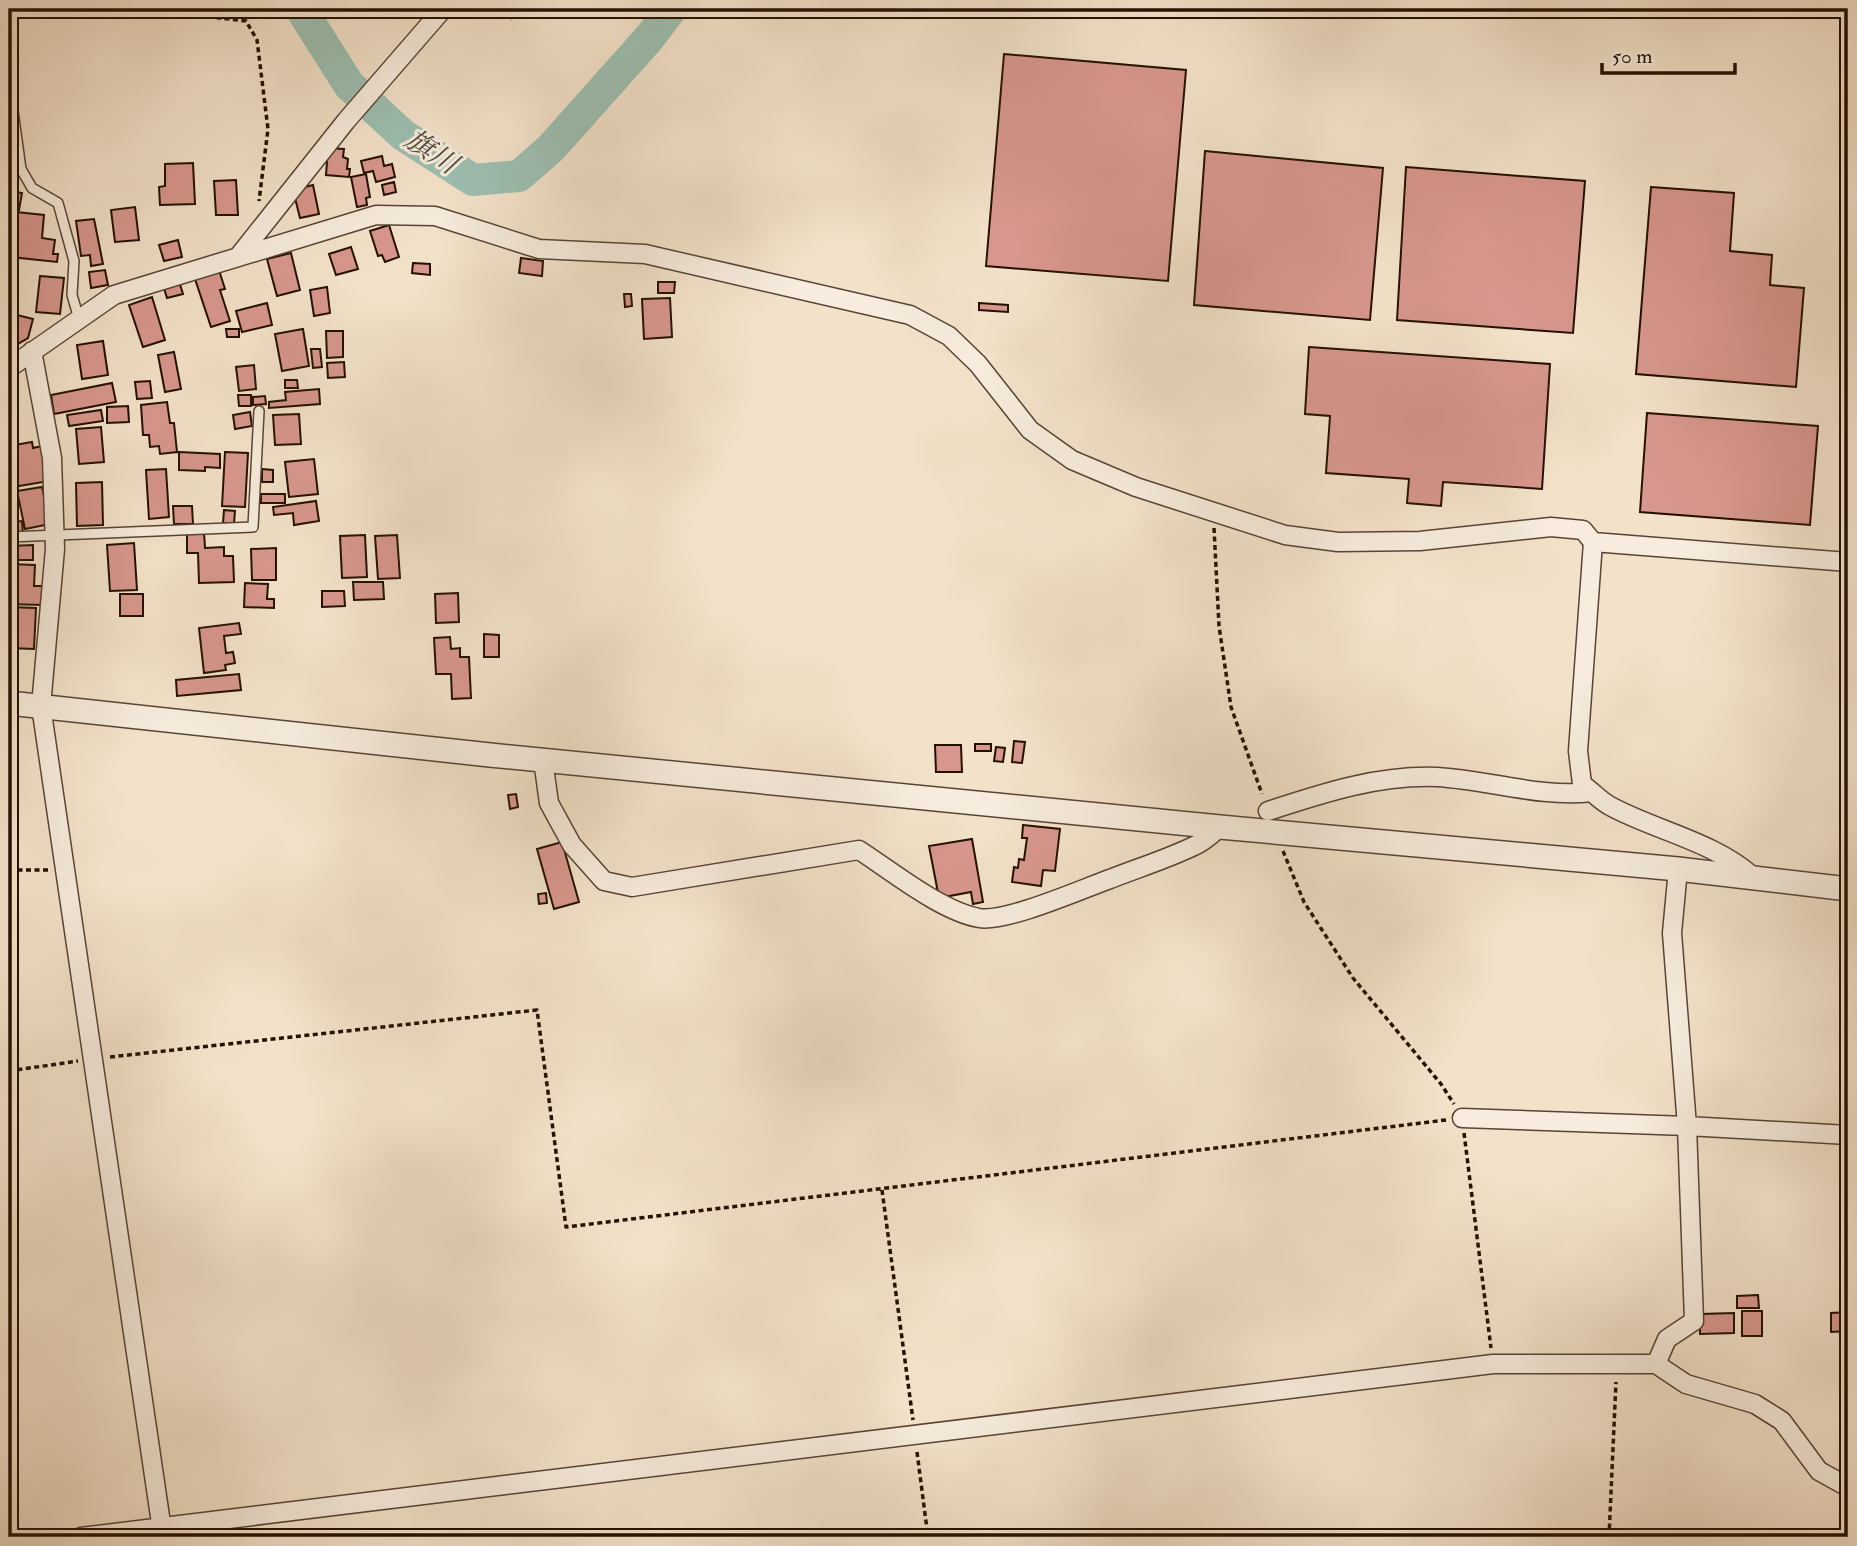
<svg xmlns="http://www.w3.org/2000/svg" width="1857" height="1546" font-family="'IM FELL Double Pica','Noto Serif JP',serif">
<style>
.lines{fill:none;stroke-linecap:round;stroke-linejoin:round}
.river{stroke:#9dbfb1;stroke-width:32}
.building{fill:#d8978e;stroke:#251002;stroke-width:2}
.service-casing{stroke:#584434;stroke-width:12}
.minor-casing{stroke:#584434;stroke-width:21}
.tertiary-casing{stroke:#584434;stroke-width:26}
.path{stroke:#251002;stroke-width:3.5;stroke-dasharray:5 3.5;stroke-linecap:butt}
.service{stroke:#f7ecdd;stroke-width:9}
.minor{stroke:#f7ecdd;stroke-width:18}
.tertiary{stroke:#f7ecdd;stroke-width:23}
.labels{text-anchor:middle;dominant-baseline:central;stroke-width:6;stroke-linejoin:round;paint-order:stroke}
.water-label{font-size:28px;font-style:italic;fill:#4f4d3f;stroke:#f7ecdd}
</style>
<rect width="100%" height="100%" fill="#f3e2ca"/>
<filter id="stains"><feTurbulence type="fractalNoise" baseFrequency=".00286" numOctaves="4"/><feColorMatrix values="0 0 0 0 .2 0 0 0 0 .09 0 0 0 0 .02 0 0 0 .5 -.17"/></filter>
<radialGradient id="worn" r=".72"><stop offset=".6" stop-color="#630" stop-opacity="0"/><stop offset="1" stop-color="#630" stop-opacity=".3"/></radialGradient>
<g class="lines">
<path class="river" d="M301,9L349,85L403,135L473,180L519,176L551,148L650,37L671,9"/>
</g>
<path class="building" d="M1004,54L1186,70L1168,281L986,266Z
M328,148L344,149L343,157L348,159L347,169H350L349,177L326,175Z
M1205,151L1383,168L1370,320L1194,305Z
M382,156L384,166L392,164L395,177L376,182L373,171L364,173L361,161Z
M193,163L195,204L160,205L159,187L165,186V164Z
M1406,167L1585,181L1573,333L1397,320Z
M366,174L370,197L366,198L367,205L357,207L351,177Z
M236,180L238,215H216L214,181Z
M394,182L396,192L384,195L382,185Z
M313,185L319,214L300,218L293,190Z
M1651,187L1734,193L1730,251L1772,255L1770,285L1804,288L1796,387L1636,374Z
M9,191L22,193L19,210L9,209Z
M135,207L139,240L115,242L111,210Z
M16,212L44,215L42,238L55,240L53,254H58L57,262L11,257Z
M94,219L103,264L91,266L90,255L81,256L76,221Z
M389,225L399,257L385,262L382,255L378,256L370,231Z
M178,240L182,257L164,261L159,245Z
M351,247L358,269L336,275L329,254Z
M291,253L300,290L277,296L267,259Z
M521,258L543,261L542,276L519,273Z
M413,263L430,264V275L412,273Z
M218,267L225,289L220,290L230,321L211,327L194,276Z
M105,270L108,285L91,288L89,272Z
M40,276L64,278L60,314L36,312Z
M179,281L183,294L167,298L163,285Z
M658,282H675L674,293H658Z
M327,287L330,313L314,316L310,290Z
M624,294H631L632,306L625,307Z
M152,297L165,340L143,347L129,305Z
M670,298L672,337L644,339L642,299Z
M267,303L272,325L242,332L236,311Z
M979,303L1008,305V312L979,310Z
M9,313L33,319L28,338L9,349Z
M226,329H239V337H227Z
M303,329L309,366L282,371L275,334Z
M326,331H343V357L327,358Z
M103,341L108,375L82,379L77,345Z
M1309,347L1550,364L1542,489L1443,482L1441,506L1407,503L1409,479L1326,473L1330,416L1305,414Z
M311,349H320L322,367L313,368Z
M174,352L181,389L165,392L158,355Z
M344,362L345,377L328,378L327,363Z
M254,365L256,389L239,391L236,367Z
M285,380H297L298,388H285Z
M150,381L152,398L137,399L135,382Z
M112,383L116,402L54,414L51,395Z
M319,389L320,404L269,408V402L286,400L285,392Z
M238,395H251V406H239Z
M265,396L266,404L253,405V397Z
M167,402L170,423H174L177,452L160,454L159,446L150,447L149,435H143L141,405Z
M128,406L129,422L107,423V407Z
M101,410L103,421L69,426L67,415Z
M250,412L252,426L235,429L233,415Z
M1647,413L1818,426L1810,525L1640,512Z
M299,414L301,444L275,445L273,415Z
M101,427L104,462L79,464L76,429Z
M32,442L33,448L42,446L49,481L13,487L9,446Z
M179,452L220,454V468L205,467V471L179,470Z
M225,452L248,453L245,507L222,506Z
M314,459L318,494L289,497L285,462Z
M166,469L169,517L149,519L146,470Z
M262,469L273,470V482H262Z
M102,482L103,525L77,526L76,483Z
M42,487L50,524L25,529L17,491Z
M261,494H285V503H261Z
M316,501L319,521L294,525L293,513L274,515L273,507Z
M173,506H192L193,524H174Z
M224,510L235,511L234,523H223Z
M22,521L23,534L9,535V522Z
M204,532L205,548L224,547V556H233L234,582L199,583L198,553H187V533Z
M365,535L367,577L342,578L340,536Z
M397,535L400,578L378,579L375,536Z
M134,543L137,590L110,591L107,545Z
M33,545V560H9V546Z
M276,548V580H252L251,549Z
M9,564L35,565L34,586H42V605L9,604Z
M353,582H383L384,599L354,600Z
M245,583L268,584L267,599H274V608L244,607Z
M322,591H344L345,606L322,607Z
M458,593L459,622L436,623L435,594Z
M120,594H143V616H120Z
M9,607L36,608L34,649L9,648Z
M239,623L241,634L224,636L226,653L233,652L235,663L225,665L226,670L204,673L199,628Z
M484,634L499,635V657H484Z
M450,637L451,649L460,648V657H469L471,698L452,699L451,674H436L434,638Z
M239,674L241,690L177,696L176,680Z
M1014,741L1025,742L1022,763L1012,762Z
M975,744H991V751H975Z
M935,745H961L962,772H936Z
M996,747L1005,748L1003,762L994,761Z
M516,794L518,807L510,809L508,795Z
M1023,825L1060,829L1055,871L1043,870L1041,886L1012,882L1014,867L1018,868L1019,859L1024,860L1027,838H1022Z
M972,839L983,902L973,904L971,892L939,898L929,846Z
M562,842L579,902L554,909L537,849Z
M546,893L547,903L539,904L538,894Z
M1758,1295L1759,1308H1737V1296Z
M1742,1311H1762V1336H1742Z
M1848,1312V1331L1831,1332V1313Z
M1734,1313V1333L1700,1334V1314Z"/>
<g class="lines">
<g class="service-casing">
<path id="service" d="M9,82L21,169L32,188L58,203L74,261L72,295L79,319
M9,537L253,527L259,411"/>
</g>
<g class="minor-casing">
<path id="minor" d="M238,257L346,121L443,9
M32,351L52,458L55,549L41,706L163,1537
M9,368L114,295L376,215L435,216L539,249L645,254L910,315L949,336L978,364L1030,430L1072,460L1136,487L1285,535L1338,542L1420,541L1551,527L1583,530L1593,542L1578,751L1582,784C1592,791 1601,802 1612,807C1655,830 1716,843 1752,876
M1593,542L1848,562
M543,760L549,803L572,845L604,881L632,887L859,850C893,872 941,911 979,918C1005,923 1082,889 1110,879C1138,868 1167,859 1194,846C1204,842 1212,834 1220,827
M1268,811C1323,793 1377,775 1437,777C1489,780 1540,798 1592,792
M1462,1118L1687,1126L1848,1135
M1656,1364L1667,1339L1694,1321L1687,1126L1672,933L1678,869
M81,1537L1493,1364H1656L1686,1384L1755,1404L1782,1421L1819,1471L1848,1487"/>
</g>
<g class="tertiary-casing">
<path id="tertiary" d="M9,703L490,755L1220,827L1678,869L1848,889"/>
</g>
<path class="path" d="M140,9L246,21L257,40L268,129L259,201
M483,9L513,18L550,9
M9,11L27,9
M1214,528L1219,626L1231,707L1262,794
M1283,851L1304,902L1353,978L1441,1084L1454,1104
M9,870H49
M110,1057L537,1010L566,1227L1446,1120
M9,1071L78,1061
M1464,1133L1491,1348
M882,1190L913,1420
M917,1452L928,1537
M1609,1537L1616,1382"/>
<use href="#service" class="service"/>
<use href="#minor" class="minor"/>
<use href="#tertiary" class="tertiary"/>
</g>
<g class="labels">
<g class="water-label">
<text transform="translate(431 152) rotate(33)">旗川</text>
</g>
</g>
<rect width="1857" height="1546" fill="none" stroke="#f3e2ca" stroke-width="35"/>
<rect x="10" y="10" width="1836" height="1525" fill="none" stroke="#251002" stroke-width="3.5"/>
<rect x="18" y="18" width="1822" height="1511" fill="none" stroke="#251002" stroke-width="2"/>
<path d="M1602 63v10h133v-10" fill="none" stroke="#251002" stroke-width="3.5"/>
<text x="1612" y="63" font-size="21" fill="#251002" stroke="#f7ecdd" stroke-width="5" paint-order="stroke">50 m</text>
<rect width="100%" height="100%" filter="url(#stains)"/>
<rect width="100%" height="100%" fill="url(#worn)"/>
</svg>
